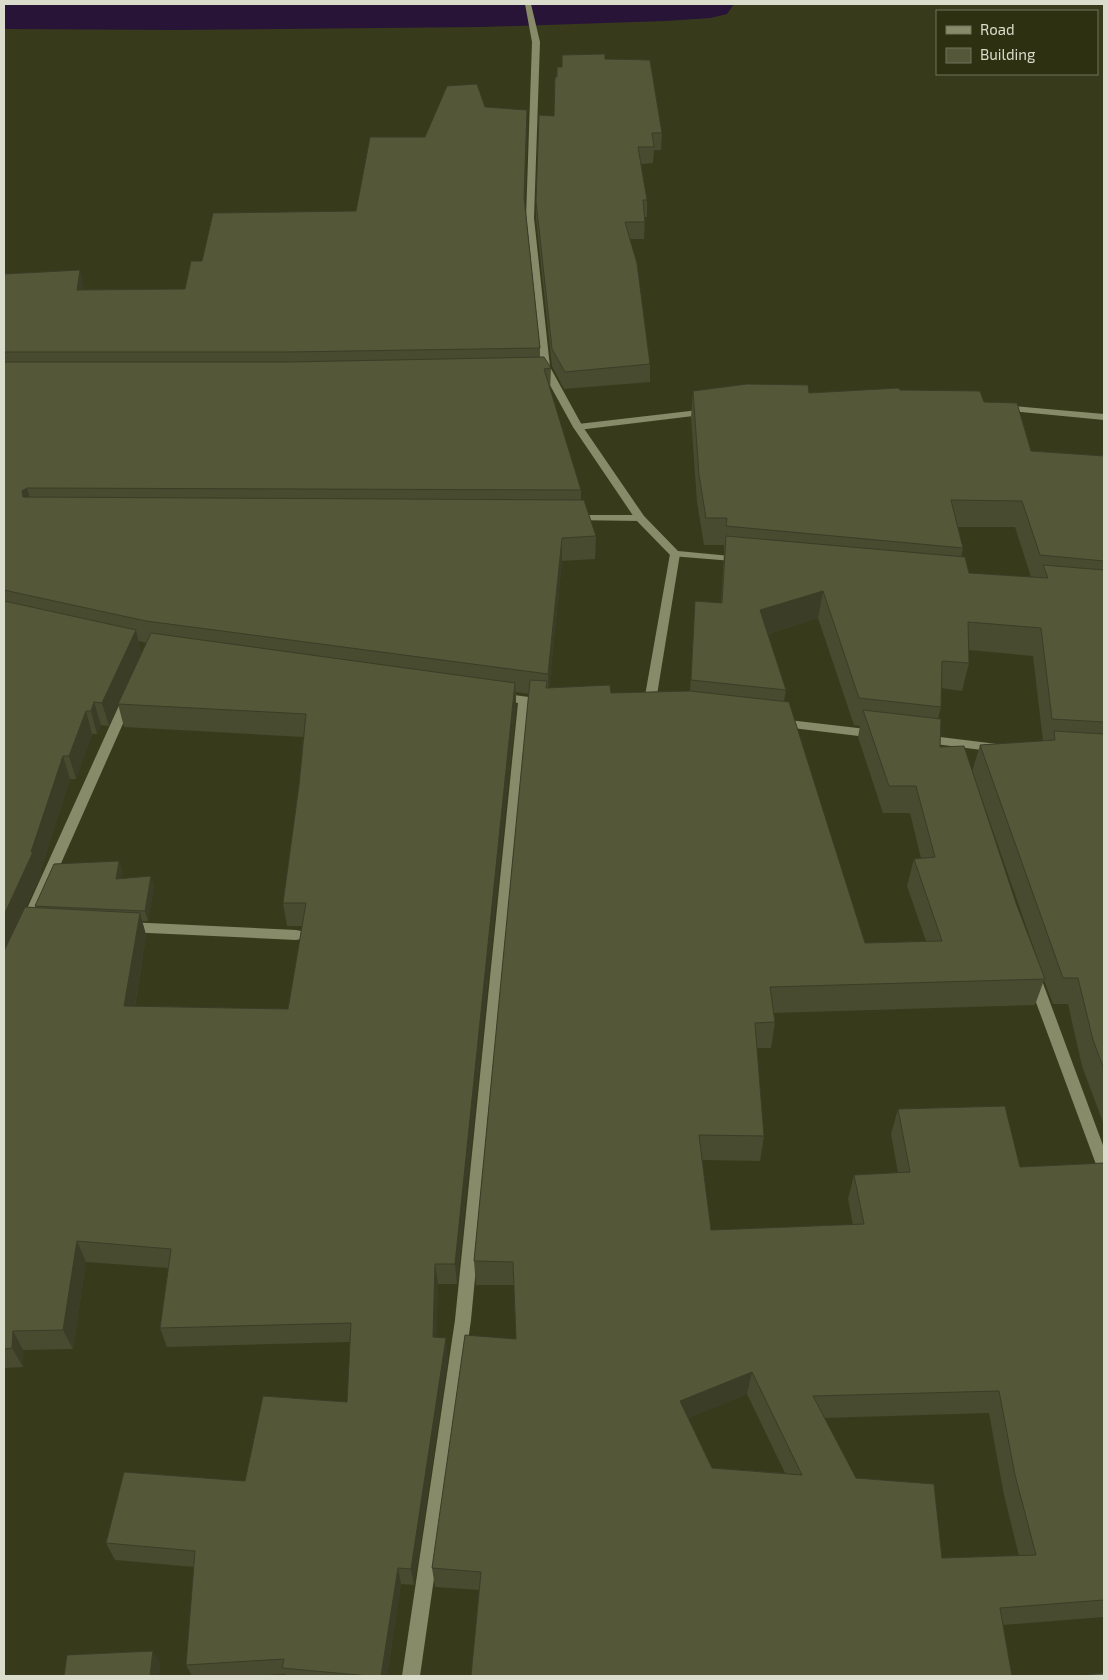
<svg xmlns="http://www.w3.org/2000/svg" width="1108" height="1680" font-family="'Exo 2',sans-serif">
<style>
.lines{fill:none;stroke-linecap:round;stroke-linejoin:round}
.river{fill:#281436;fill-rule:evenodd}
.minor{fill:#878b6a;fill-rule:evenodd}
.secondary{fill:#878b6a;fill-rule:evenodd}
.wall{fill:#484b30;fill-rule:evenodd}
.shaded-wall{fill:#3b3d27}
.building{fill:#545738;stroke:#3b3d27;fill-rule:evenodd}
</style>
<rect width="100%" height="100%" fill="#383a1c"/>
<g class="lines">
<path class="river" d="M4,4H734L727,14L711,18L665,21L482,27L174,30L4,29Z"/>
<path class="minor" d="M1003,405L1104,414V420L1000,410L998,408Z
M707,409L712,412L710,414L578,430L573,427L578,424Z
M574,515H640L645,518L640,521L570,520V516Z
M675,551L680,554L655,707L649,711L643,707L670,554Z
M499,693L544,699L550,703L544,707L529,705L471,1320L420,1676H402L455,1320L518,703L495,700L493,697L495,694Z
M127,697L133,701L35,922L33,926H23L21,922L121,701Z
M780,719L875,730L881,734L875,738L776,726L774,723Z
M924,735L997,744L1003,748L997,752L920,742L918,739L920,736Z
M127,922L296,930L301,931L303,935L301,939L296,940L127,932L122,931L120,927L122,923Z
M1034,973L1039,974L1041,978L1104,1148V1173L1099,1172L1097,1167L1027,978L1029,974Z"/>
<path class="secondary" d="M525,4H531L540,42L534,218L550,367L583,427L644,516L678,551L741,557L745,558V562L671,556L636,520L573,427L540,367L526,218L532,42Z"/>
</g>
<path class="wall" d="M562,55L605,59L662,133L661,150H654L653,163L641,164L647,200V217H645L644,239H630L650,364V382L564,389L552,366L536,218V201L554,116L557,67H562Z
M485,107L527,130L525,204L540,348V357L551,368L550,391L581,490V500L596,536L595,559L562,561L549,688L611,693L690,691L695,601L721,603L724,553V545H704L697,502L691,417L693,391L809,393L900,390L984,402L1031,451L1104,456V1125L1082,1066L1068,1004H1053L1044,980L1035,1005L774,1013L775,1022L771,1048H757L764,1136L760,1161L702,1160L711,1230L853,1225L848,1199L854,1175L898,1173L891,1134L898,1109L1020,1167L1104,1163V1617L1003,1625L479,1590L435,1587L432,1568L516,1339L514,1285H476L474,1261L529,694L516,692V706L457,1284H438L436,1337L448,1357L414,1585L401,1584L387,1676H286L285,1674L248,1676H192L186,1665L194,1567L115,1560L106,1543L245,1481L347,1402L350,1342L167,1347L160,1328L168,1268L86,1262L73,1349L23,1350V1367L4,1368V274L85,290L185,289L202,261L356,211L425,137ZM958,527H1015L1031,577L969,573L961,557L963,548ZM818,618L854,725L860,726L858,737L883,813H910L921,858L914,859L907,886L926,941L865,943L784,701L786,690L768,634ZM138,641L146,643L141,653ZM969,650L1033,656L1043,741L980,745L972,772L940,747L938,719L941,707V688L962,691L969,663ZM118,704L124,727L303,737L299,785L283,903L287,926H302L288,1009L135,1006L146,935L142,921H148L154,886L121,879L122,872L119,861L35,906L36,908L26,907L41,875L40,872L70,779H76L92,734H97L101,725L109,726ZM973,773L1010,880L1039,963L1016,903ZM747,1394L785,1473L712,1468L688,1418ZM989,1413L1004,1495L1019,1556L942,1558L856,1478L824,1418Z"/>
<path class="shaded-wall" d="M527,110V130L524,218V197Z
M80,270L85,292L77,290Z
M27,488L34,511L28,514L22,491Z
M562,538V561L548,697V674Z
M823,591L818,618L757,637L760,610Z
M136,630L141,653L109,726L102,703Z
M515,683L516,706L457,1284L455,1264Z
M94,702L101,725L97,734L91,711Z
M86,711L92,734L76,779L69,756Z
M63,756L70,779L40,872L41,875L4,957V915L31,852Z
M119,861L122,872L119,889L116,879Z
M151,876L154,886L148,921L145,911Z
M140,913L146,935L131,1028L124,1006Z
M77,1241L86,1262L73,1349L63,1330Z
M435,1264L438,1284L436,1356L433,1337Z
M13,1331L23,1350V1367L12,1348Z
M446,1338L448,1357L414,1585L411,1569Z
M752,1372L747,1394L677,1423L680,1401Z
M398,1568L401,1584L387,1676H381Z
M153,1651L161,1664L159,1676H150Z"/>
<path class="building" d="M605,54V59L650,60L662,133H652L654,147H638L647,200H643L645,222H625L637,263L650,364L565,372L552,349L536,201L539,115L554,116L555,77H557V67H562V55Z
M477,84L485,107L527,110L524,197L540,348L288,352H4V274L80,270L77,290L185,289L191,261H202L213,213L356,211L370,137H425L447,86Z
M544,357L551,368L544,369L581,490L27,488L22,491L23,497L584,500L596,536L562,538L548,674L146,621L4,590V362H288Z
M747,384L808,385L809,393L899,388L900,390L980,391L984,402L1017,403L1031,451L1104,456V561L1040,555L1022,501L951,500L963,548L726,526L727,518H706L699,475L693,391Z
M726,536L965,557L969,573L1048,578L1043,565L1104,570V722L1052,719L1041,628L968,622L969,663L942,661L941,707L859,698L823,591L760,610L786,690L691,680L695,601L722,603Z
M4,601L136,630L102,703L94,702L91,711H86L69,756H63L31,852H33L4,915Z
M151,633L515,683L455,1264H435L433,1337L446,1338L411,1569L398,1568L381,1676H369L282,1668L284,1659L186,1665L195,1551L106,1543L124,1472L245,1481L263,1396L347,1402L351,1323L160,1328L171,1249L77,1241L63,1330L13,1331L12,1348L4,1349V951L25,907L140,913L124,1006L288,1009L306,903H283L299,785L306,714L118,704Z
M530,680L547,681L546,688L610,685L611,693L690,691L789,702L865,943L942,941L914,859L935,857L916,786H889L863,710L941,719L940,747L964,746L1016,903L1045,979L770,987L775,1022L755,1023L764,1136L699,1135L711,1230L864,1224L854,1175L910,1172L898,1109L1005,1106L1020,1167L1104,1163V1600L1000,1608L1012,1676H471L481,1572L432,1568L465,1335L516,1339L513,1262L474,1261ZM752,1372L802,1475L712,1468L680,1401ZM999,1391L1015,1475L1036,1555L942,1558L934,1484L856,1478L813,1396Z
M1054,731L1104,734V1069L1093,1040L1078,978H1063L980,745L1055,740Z
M119,861L116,879L151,876L145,911L35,906L54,864Z
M153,1651L150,1676H64L67,1655Z
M1104,1673V1676H1075Z"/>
<rect width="1108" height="1680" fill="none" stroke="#dbddcc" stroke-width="10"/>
<rect x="936" y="10" width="162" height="65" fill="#2e3012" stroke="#73755c"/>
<rect x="946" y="26" width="25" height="8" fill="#878b6a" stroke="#73755c"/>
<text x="980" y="35" font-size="15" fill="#dbddcc">Road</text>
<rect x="946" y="48" width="25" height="15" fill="#545738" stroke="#73755c"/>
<text x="980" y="60" font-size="15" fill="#dbddcc">Building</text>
</svg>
